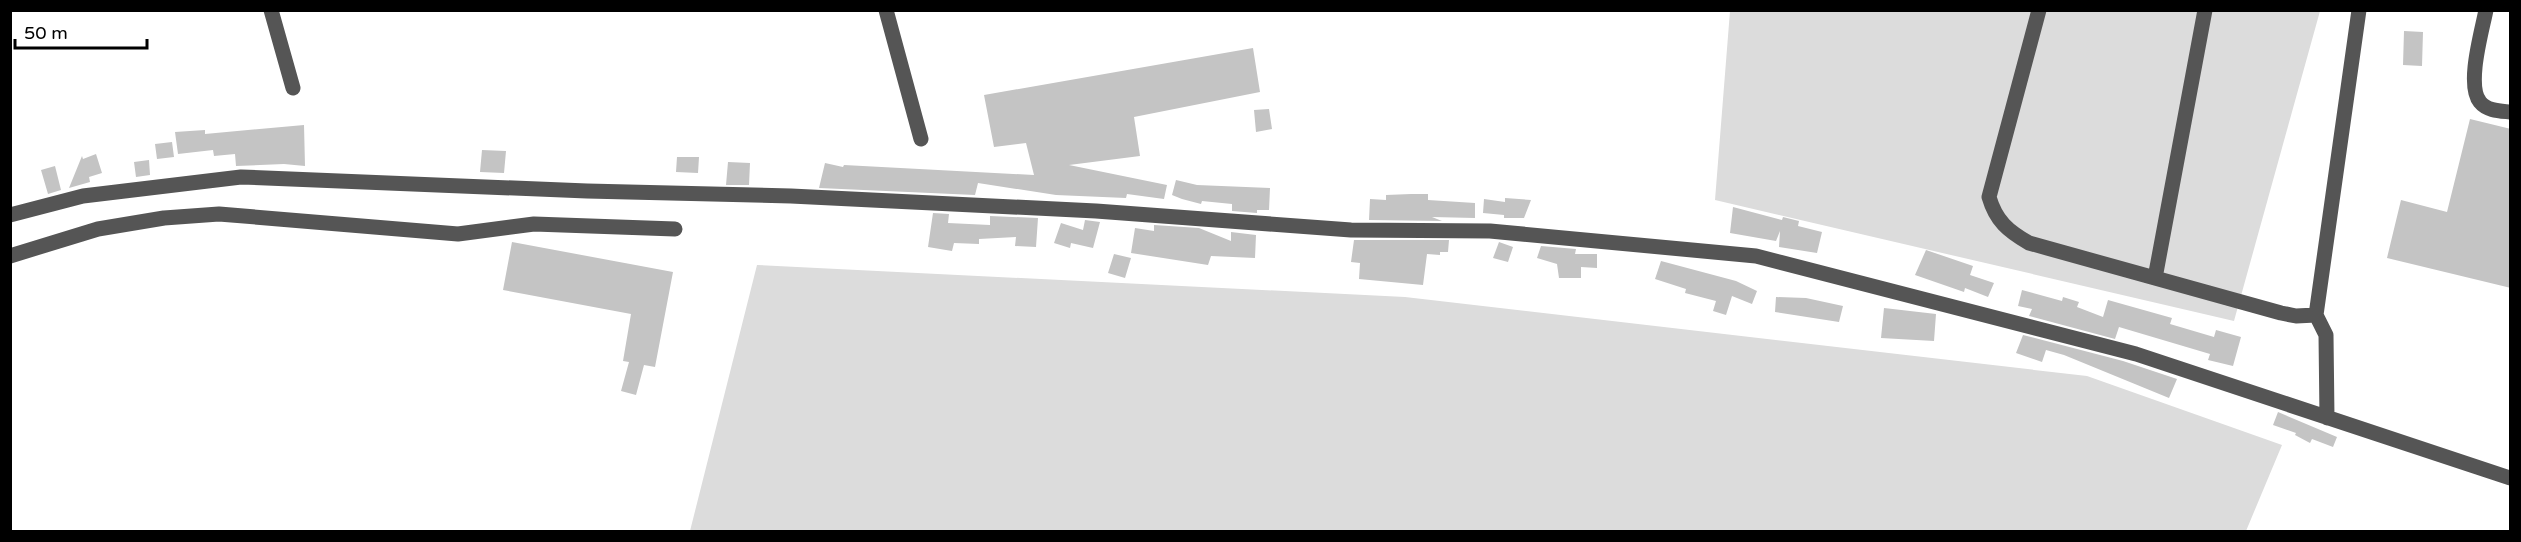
<svg xmlns="http://www.w3.org/2000/svg" width="2521" height="542" font-family="'Varela Round',sans-serif">
<style>
.green{fill:#dcdcdc}
.building{fill:#c4c4c4}
.lines{fill:none;stroke-linecap:round;stroke-linejoin:round}
.minor{stroke:#555;stroke-width:15}
</style>
<rect width="100%" height="100%" fill="#fff"/>
<path class="green" d="M1730,11H2320L2234,321L1715,200Z
M757,265L1405,297L2087,376L2282,445L2246,531H690Z"/>
<path class="building" d="M2404,31L2423,32L2422,66L2403,65Z
M1253,48L1260,92L1134,117L1140,156L1069,165L1167,185L1164,199L1127,194L1126,198L1056,195L978,183L975,195L819,188L825,163L843,167L844,165L1034,175L1026,143L994,147L984,95Z
M1269,109L1272,129L1256,132L1254,110Z
M2470,119L2511,129V288L2387,258L2401,200L2447,212Z
M304,125L305,166L284,164L236,166L235,154L214,156L213,150L178,154L175,132L205,130V134Z
M172,142L174,157L157,159L155,144Z
M482,150L506,151L504,173L480,172Z
M96,154L102,173L89,177L90,182L69,188L82,156L83,159Z
M677,157H699L698,173L676,172Z
M149,160L150,175L136,177L134,162Z
M728,162L750,163L749,185H726Z
M55,166L61,190L48,194L41,170Z
M1176,180L1197,185L1270,188L1269,210H1257V213L1232,211V204L1202,201L1201,204L1182,199L1172,195Z
M1411,194H1428V200L1475,203V218L1432,217L1442,221L1369,220L1370,199L1386,200V195Z
M1505,198L1531,200L1524,218H1504V215L1483,213L1484,199L1505,202Z
M1733,207L1782,220L1783,217L1799,221L1798,226L1822,232L1817,253L1779,247L1780,231L1776,241L1730,233Z
M933,213L949,214L948,223L990,225V216L1038,218L1036,247L1015,246L1016,237L979,239V244L954,243L952,251L928,247Z
M1085,220L1100,222L1093,248L1071,243L1070,248L1054,243L1061,223L1083,230Z
M1154,225L1199,228L1231,241V232L1256,235L1255,258L1211,256L1208,265L1131,253L1135,228L1154,231Z
M1354,240H1449L1448,252H1440V255L1427,254L1423,285L1359,279L1360,263L1351,262Z
M512,242L673,272L655,367L644,365L636,395L621,391L629,362L623,361L631,314L503,290Z
M1499,242L1513,247L1508,262L1493,258Z
M1541,246L1576,249L1575,254H1597V268L1581,267V278H1559L1557,264L1537,258Z
M1926,250L1973,266L1970,275L1994,283L1988,297L1965,288L1964,292L1915,275Z
M1114,254L1131,258L1125,278L1108,273Z
M1661,261L1736,281L1757,291L1752,304L1732,296L1726,315L1713,311L1716,301L1685,293L1686,289L1655,279Z
M2022,290L2062,301L2063,297L2079,302L2077,307L2103,317L2108,300L2172,318L2170,324L2214,337L2216,330L2241,337L2233,366L2208,360L2210,354L2119,327L2115,339L2029,316L2032,309L2018,306Z
M1776,297L1806,298L1843,306L1839,322L1775,312Z
M1884,308L1936,314L1934,341L1881,338Z
M2023,335L2123,361L2177,379L2169,398L2064,355L2046,350L2042,362L2016,353Z
M2278,412L2337,437L2333,447L2312,439L2310,443L2295,435L2296,433L2273,425Z"/>
<g class="lines">
<path class="minor" d="M271,10L293,88
M886,10L921,139
M2039,10L1989,197C1996,221 2008,231 2029,243L2281,313L2296,316L2316,315
M2486,10C2482,31 2466,85 2480,102C2487,111 2501,111 2510,112
M10,215L83,196L241,177L587,191L791,196L1096,211L1351,230L1490,231L1756,256L2136,354L2510,478
M10,256L98,229L164,218L219,214L458,234L534,224L675,229
M2155,278L2205,10
M2327,418L2326,335L2316,315L2359,10"/>
</g>
<rect width="2521" height="542" fill="none" stroke="#000000" stroke-width="24"/>
<path d="M15 39v9h132v-9" fill="none" stroke="#000000" stroke-width="3"/>
<text x="24" y="39" font-size="18" fill="#000000" stroke="#ffffff" stroke-width="4.5" paint-order="stroke">50 m</text>
</svg>
